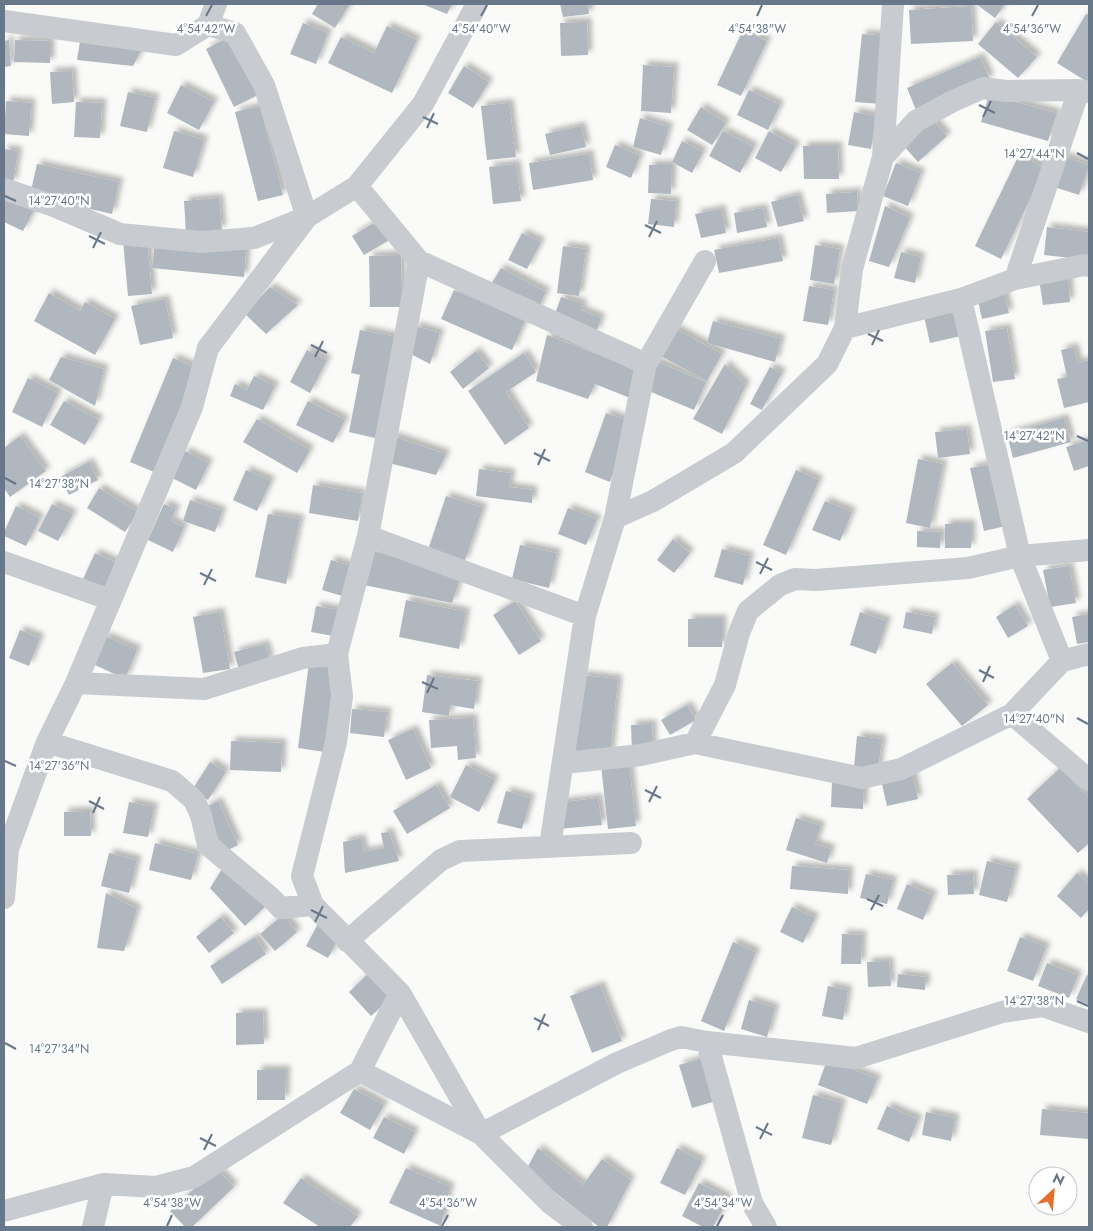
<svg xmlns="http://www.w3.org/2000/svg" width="1093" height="1231" font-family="Jost,sans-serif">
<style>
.building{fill:#b1b7be;filter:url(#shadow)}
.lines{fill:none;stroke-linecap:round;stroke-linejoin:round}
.street{stroke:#c8cbcf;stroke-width:22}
.ticks{fill:none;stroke:#687789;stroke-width:2}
.ticks-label{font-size:12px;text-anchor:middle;fill:#687789;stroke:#fff;stroke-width:5;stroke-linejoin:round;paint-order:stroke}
</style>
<defs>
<filter id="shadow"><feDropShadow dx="4.5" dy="-4.5" stdDeviation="2.5" flood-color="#0004"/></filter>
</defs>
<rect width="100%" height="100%" fill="#fafaf8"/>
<path class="building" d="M318,4H350L335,28L312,14Z
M422,4H452L447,14Z
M560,4H588L589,14L563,17Z
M976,4H1005L995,18Z
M971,6L973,41L911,44L909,10Z
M1086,14L1089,15V83L1057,63Z
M587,22L588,55L561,56L560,23Z
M996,22L1037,57L1018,78L978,44Z
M303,23L328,33L316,64L290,54Z
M387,26L417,40L392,93L328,63L341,37L374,53Z
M743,30L767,41L741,96L717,85Z
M862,34L888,36L881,104L855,102Z
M81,35L144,45L133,66L77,60Z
M231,36L260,94L234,107L206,49Z
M9,40L11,66L4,67V41Z
M15,40L50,41V63L14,62Z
M980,57L990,79L916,110L907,88Z
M643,65L674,67L671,113L641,111Z
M464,66L489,82L473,108L448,93Z
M72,71L74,102L52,104L50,72Z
M181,85L214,102L199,130L167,113Z
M749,90L780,105L768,130L737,115Z
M128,92L155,98L147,132L120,126Z
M989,95L1057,113L1048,141L981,122Z
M6,101L31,103L29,136L4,134Z
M76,102L102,103L100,138L74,137Z
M509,103L516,157L487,160L481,106Z
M260,106L283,195L258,201L235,112Z
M701,107L726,123L712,145L687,130Z
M854,112L876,116L871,149L848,145Z
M640,118L669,127L661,155L633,147Z
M932,119L947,136L918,162L902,144Z
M581,126L586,147L550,155L545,134Z
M174,131L204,140L193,177L163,168Z
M723,131L754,147L740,173L709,156Z
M769,131L796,146L781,172L755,158Z
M682,141L703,152L692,173L672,162Z
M615,145L640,156L631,178L606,167Z
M803,146H838L839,179H804Z
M4,149L18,151L13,183L4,182Z
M589,154L593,180L533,190L529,163Z
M1019,155L1045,168L1001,259L975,246Z
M1062,156L1089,165L1079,195L1051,186Z
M896,163L921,173L908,206L883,196Z
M37,164L119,182L112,214L30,195Z
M516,164L521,201L493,204L489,167Z
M649,165H672L671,194L648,193Z
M857,192L858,211L827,213L826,194Z
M797,195L804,221L778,227L771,202Z
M4,196L34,210L23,231L4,222Z
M219,198L222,230L186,233L184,201Z
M651,199L676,201L674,227L648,224Z
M885,206L910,218L889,267L869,261Z
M763,208L767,227L737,233L734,213Z
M721,209L726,233L701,238L695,214Z
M379,220L391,239L364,255L352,236Z
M1047,227L1089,232V260L1044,255Z
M522,233L541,242L527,269L508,260Z
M147,238L152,294L128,296L123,240Z
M778,238L783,261L719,273L714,250Z
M155,242L246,250L244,277L152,268Z
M815,245L840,249L834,284L810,280Z
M563,246L586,249L579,296L557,293Z
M901,252L921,257L915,283L894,278Z
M401,255L402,307H370L369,256Z
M501,268L546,292L536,313L487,291Z
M1068,275L1070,302L1043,305L1039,279Z
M809,286L834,290L828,325L803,321Z
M270,287L298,305L266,334L245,314Z
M454,290L525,321L512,350L441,319Z
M1003,290L1009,313L982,319L977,296Z
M49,293L80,311L85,302L115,319L95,355L34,321Z
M561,297L583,304L581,310L601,318L596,333L554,317Z
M165,299L173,338L140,345L131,306Z
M959,308L965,335L930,343L924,316Z
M713,321L781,339L775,362L707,343Z
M415,326L440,333L430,364L409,353Z
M674,328L722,354L707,381L659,355Z
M1007,328L1015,379L993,382L985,331Z
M360,330L396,337L375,438L349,432L360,375L351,373Z
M547,335L638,370L630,398L595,384L588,399L536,381Z
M1074,347L1078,363L1089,360V392H1088L1089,402L1064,408L1057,379L1067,377L1061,350Z
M307,350L327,360L310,393L290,382Z
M476,351L489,368L463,389L450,372Z
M524,353L536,372L506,392L529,428L505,445L468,391Z
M61,357L104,369L95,406L49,380Z
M173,358L197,368L154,472L130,462Z
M655,361L706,382L694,410L644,389Z
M725,364L746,385L722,434L693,419Z
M770,367L782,373L762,410L750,404Z
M254,376L275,386L263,410L230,396L235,384L247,390Z
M28,378L58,393L42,427L12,412Z
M64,401L99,420L85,445L50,425Z
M308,401L345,420L333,443L296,425Z
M606,413L631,422L610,482L585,472Z
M1064,418L1071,442L1013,458L1007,434Z
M257,419L310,450L297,473L243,442Z
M967,429L970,454L938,458L935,432Z
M20,436L46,471L10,497L4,488V448Z
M393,436L446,454L436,475L385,462Z
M1089,440V466L1074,471L1066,447Z
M185,451L209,463L196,490L172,478Z
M918,459L943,464L930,528L906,523Z
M89,462L98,480L69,495L60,477Z
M997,463L1010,525L984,531L970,468Z
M479,469L511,473L509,487L533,490L532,503L476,496Z
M246,470L271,481L257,511L233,500Z
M796,470L819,480L786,555L763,545Z
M313,485L362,493L358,521L309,513Z
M99,488L138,512L125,532L87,508Z
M446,496L483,508L464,563L428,550Z
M190,500L222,511L215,532L183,521Z
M825,501L852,512L840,541L812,530Z
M52,504L73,514L58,541L38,531Z
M164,504L176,509L171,521L184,527L173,552L148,540Z
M16,506L40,518L26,546L4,536V532Z
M568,508L597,519L586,545L558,534Z
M268,514L300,519L286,584L255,577Z
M945,524H971V548H945Z
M917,531L941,532L940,548L917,547Z
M673,539L690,553L674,573L657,560Z
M520,545L557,553L549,588L512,579Z
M722,549L750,556L743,585L714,577Z
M373,551L461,576L452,603L364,585Z
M95,553L117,563L105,588L83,579Z
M331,560L354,567L346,597L322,590Z
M1069,566L1076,603L1050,607L1043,570Z
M406,600L466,612L459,649L399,637Z
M515,601L541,641L519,655L493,615Z
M1015,605L1028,626L1008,638L996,617Z
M316,606L338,610L333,636L311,632Z
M220,612L230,669L203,673L193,617Z
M860,612L887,621L876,654L850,645Z
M906,612L935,617L932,634L903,628Z
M1089,614V642L1077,644L1072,617Z
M688,619H722V647H688Z
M20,630L40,638L29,666L9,658Z
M105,636L137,650L125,679L93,664Z
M265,644L270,662L239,670L234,652Z
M309,663L335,666L325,752L298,748Z
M952,663L988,705L962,726L926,684Z
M427,675L478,681L474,709L450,705L449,716L422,712Z
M582,675L618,679L610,756L574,752Z
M687,705L696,720L670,735L661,720Z
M352,709L387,712L384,737L350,733Z
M473,718L476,758L458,760L457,746L431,748L429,720Z
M652,724L653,751L632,752L631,725Z
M413,729L431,768L406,780L388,740Z
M857,736L882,739L878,770L854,767Z
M231,741L282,743L281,772L230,770Z
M210,762L226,772L208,800L192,790Z
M629,763L636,826L608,829L601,765Z
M466,765L495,780L479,812L450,797Z
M1060,768L1089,798V843L1078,853L1027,799Z
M912,773L918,799L887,806L881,780Z
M832,781L864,783L863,809L831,807Z
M436,785L450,808L407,834L393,811Z
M506,791L531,798L522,829L497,823Z
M598,798L602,825L558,829L555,803Z
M218,801L238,845L224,852L204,808Z
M129,802L154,807L148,837L123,833Z
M90,811L91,836H64V812Z
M796,818L821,826L815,844L831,849L827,863L786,850Z
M389,832L399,861L345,873L343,842L361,838L364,852L384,848L381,833Z
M155,843L198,854L191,880L149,870Z
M109,853L137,860L129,893L101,886Z
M987,861L1016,868L1007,902L979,895Z
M226,863L267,905L245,926L210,888Z
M792,866L849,870L848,894L790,889Z
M1077,873L1089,884V909L1081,918L1057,896Z
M866,874L893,880L887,904L860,898Z
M973,874L974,894L948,895L947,875Z
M907,884L933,895L923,920L897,909Z
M106,893L137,909L124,951L97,948Z
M792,907L815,918L803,943L780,932Z
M283,915L297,932L275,951L260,934Z
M221,917L234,933L209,953L196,937Z
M318,924L340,936L328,958L306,946Z
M842,934L862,935L861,964H841Z
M255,937L266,954L222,984L210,966Z
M1020,937L1046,947L1033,981L1007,971Z
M733,942L756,952L724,1031L701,1021Z
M889,961L891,986L868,987L867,962Z
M1047,963L1078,975L1069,998L1038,986Z
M372,970L395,994L371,1016L349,992Z
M898,974L926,977L925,990L897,987Z
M1087,975L1089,976V1005L1076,999Z
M600,985L622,1041L592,1053L570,996Z
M828,986L848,990L843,1020L822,1016Z
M749,1000L775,1008L767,1037L741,1029Z
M236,1013H263L264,1044L236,1045Z
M706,1057L719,1100L692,1108L679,1065Z
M827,1060L877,1079L867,1104L818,1085Z
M257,1070H286L285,1100H257Z
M354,1089L384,1105L370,1130L340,1113Z
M813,1095L842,1103L831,1145L802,1138Z
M887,1106L918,1119L909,1142L877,1129Z
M1042,1109L1089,1113V1139L1040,1135Z
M926,1112L955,1118L951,1141L922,1135Z
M384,1117L415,1132L404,1154L373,1138Z
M538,1148L583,1185L602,1159L631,1180L607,1227H599L526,1170Z
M677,1148L702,1161L685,1195L660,1183Z
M216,1168L234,1187L192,1227H185L170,1211Z
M406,1168L450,1187L441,1226L389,1203Z
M301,1178L358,1216L350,1227H320L283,1203Z
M699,1183L728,1198L713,1227H703L682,1216Z"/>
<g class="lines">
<path class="street" d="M4,21L176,45L208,25L216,4
M883,157L916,121L953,101L983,88L1006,91L1079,90L1089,92
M357,186L419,261L368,536L337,654L342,696L336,742L302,876L313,905L400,993L481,1134L551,1204L582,1227
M4,189L54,206L120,234L202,242L254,238L307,217L264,85L235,33L208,25
M419,261L646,364
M1015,279L1079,90
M961,299L1020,556L1062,661
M845,328L961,299L1015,279L1084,265L1089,266
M615,518L653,501L734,453L827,364L845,328L852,269L883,157L893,4
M368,536L585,616
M4,562L111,600
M76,683L204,689L303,658L337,654
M1012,714L1089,780
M47,742L172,781L194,800L201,815L208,845L270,897L281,908L313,905
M695,743L725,685L739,633L748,611L780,585L795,579L816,580L968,568L1020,556L1089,550
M563,763L641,755L695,743L862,778L901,769L1012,714L1062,661L1089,654
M550,846L585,616L615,518L646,364L705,261
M4,898L8,849L47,742L76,683L192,407L208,348L307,217L357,186L423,104L477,4
M347,941L441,860L460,851L631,843
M707,1042L752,1203L766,1227
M360,1071L481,1134L617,1063L671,1040L681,1037L707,1042L856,1058L1002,1012L1043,1006L1089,1022
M4,1211L103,1184L156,1187L194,1177L360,1071L400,993
M93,1227L103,1184"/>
</g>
<path class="ticks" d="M206,16L212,5M481,16L487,5M757,16L762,5M1032,16L1038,5M979,105L995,113M423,117L438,124M983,117L991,101M427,128L434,113M1077,153L1088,159M5,196L16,201M645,225L661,233M89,236L105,244M649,237L657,221M93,248L101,232M868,334L883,341M311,345L327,353M872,345L879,330M315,357L323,341M1077,436L1088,441M534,453L550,461M538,465L545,449M5,478L16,484M756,562L772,570M200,573L216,581M760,574L768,558M204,585L212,569M979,670L994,678M422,682L438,689M983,682L990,666M427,693L434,678M1077,718L1088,724M5,761L16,766M645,790L661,798M89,801L104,809M649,802L657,786M93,813L100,797M867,899L883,906M311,910L327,918M871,910L879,895M315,922L323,906M1077,1001L1088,1006M534,1018L549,1026M538,1030L545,1014M5,1043L16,1049M756,1127L772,1135M200,1138L216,1146M760,1139L768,1123M204,1150L212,1134M167,1226L172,1215M442,1226L448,1215M717,1226L723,1215"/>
<g class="ticks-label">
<text x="206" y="33">4°54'42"W</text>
<text x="481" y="33">4°54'40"W</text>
<text x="757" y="33">4°54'38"W</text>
<text x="1032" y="33">4°54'36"W</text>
<text x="1034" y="158">14°27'44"N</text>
<text x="59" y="205">14°27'40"N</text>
<text x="1034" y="440">14°27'42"N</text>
<text x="59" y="488">14°27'38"N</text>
<text x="1034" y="723">14°27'40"N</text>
<text x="59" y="770">14°27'36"N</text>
<text x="1034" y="1005">14°27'38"N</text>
<text x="59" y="1053">14°27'34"N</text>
<text x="172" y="1207">4°54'38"W</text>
<text x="448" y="1207">4°54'36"W</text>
<text x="723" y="1207">4°54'34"W</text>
</g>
<rect width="1093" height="1231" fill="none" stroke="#687789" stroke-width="10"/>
<g transform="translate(1053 1191) rotate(26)"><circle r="24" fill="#ffffff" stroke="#c3c9d0"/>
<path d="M0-4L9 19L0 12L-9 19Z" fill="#e86c2a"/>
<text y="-8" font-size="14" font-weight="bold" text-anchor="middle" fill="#687789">N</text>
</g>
</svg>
